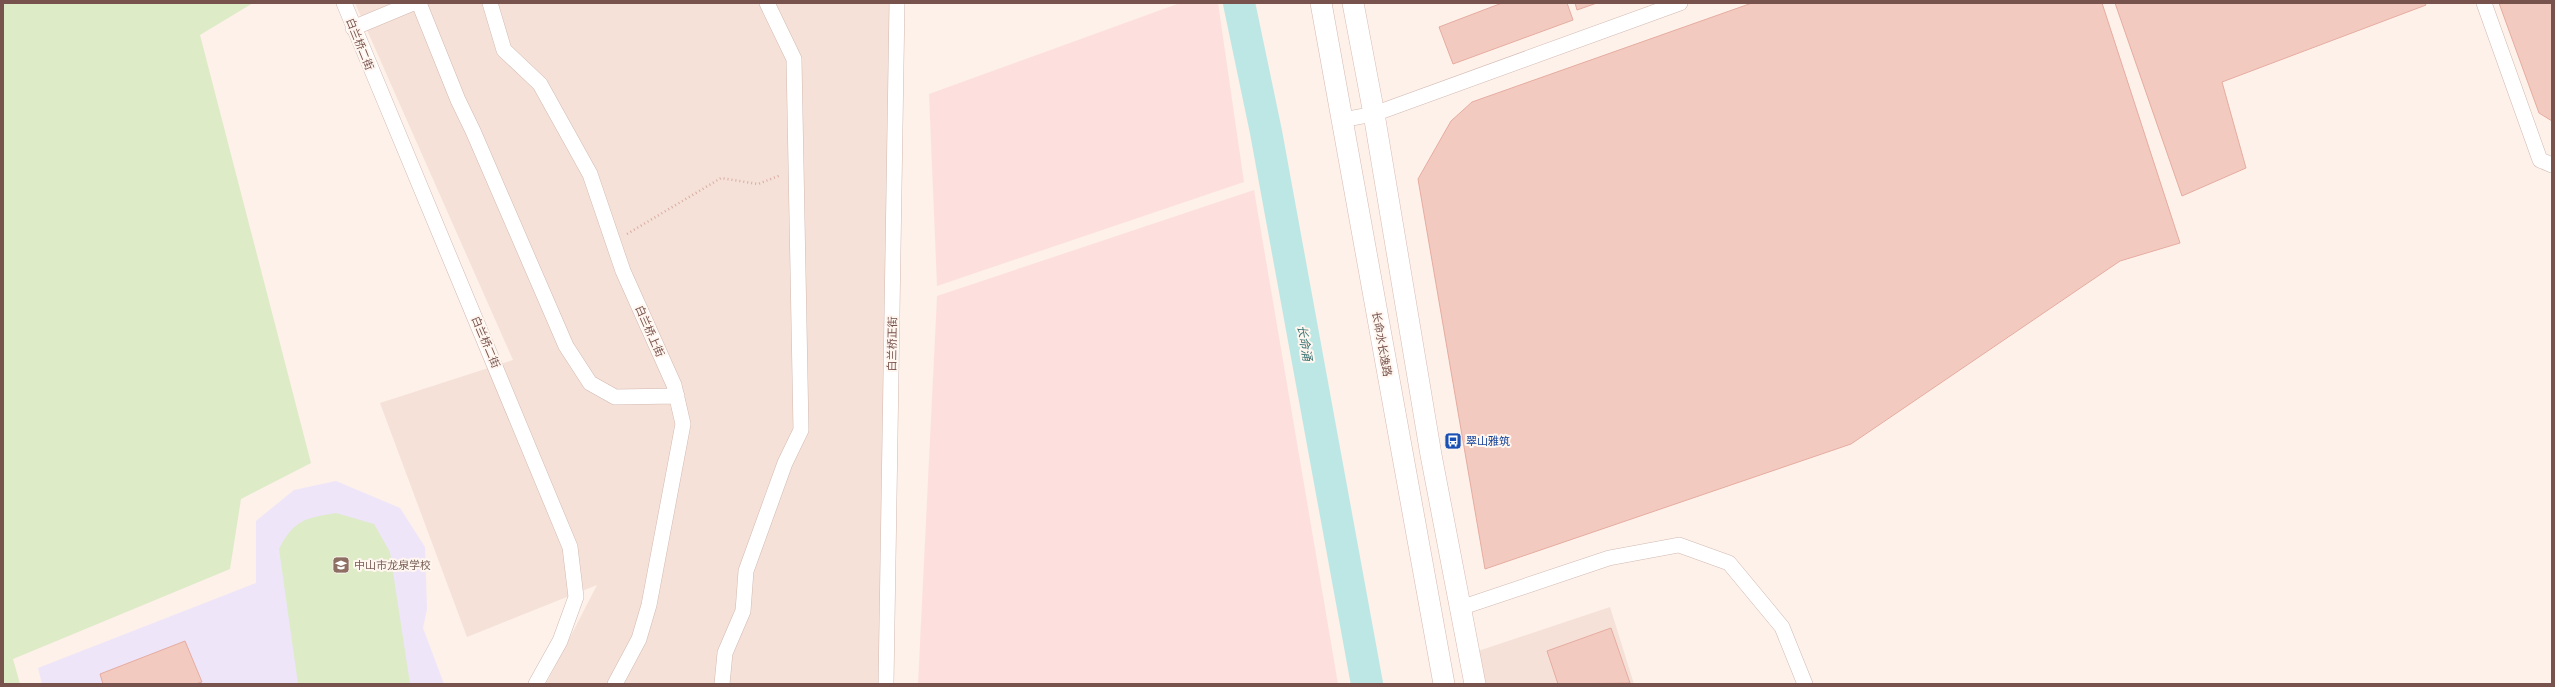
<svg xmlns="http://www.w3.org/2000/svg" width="2555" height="687" font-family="'IBM Plex Sans','Noto Sans SC',sans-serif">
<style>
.residential{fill:#f5e1d7}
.commercial{fill:#fde0dd}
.education{fill:#eee5f9}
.green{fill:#ddebc7}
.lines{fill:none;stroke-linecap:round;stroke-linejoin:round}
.river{stroke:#bde7e5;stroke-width:32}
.building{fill:#f3cac0;stroke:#e6aca0}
.street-casing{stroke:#d2b9b1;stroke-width:16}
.secondary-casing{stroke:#d7b9b1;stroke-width:22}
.path{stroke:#d8aca3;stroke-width:2.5;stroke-dasharray:1 3;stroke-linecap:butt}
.street{stroke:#fff;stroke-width:15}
.secondary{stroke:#fff;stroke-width:21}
.labels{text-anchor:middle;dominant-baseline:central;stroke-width:4;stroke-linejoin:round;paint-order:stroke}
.street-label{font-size:11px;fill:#78524c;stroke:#fff6f0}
.transit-label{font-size:11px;fill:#164399;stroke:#fff6f0;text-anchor:start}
.education-label{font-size:11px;fill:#785e54;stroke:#fff6f0;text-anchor:start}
.water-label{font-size:12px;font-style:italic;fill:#3c7674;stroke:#fff6f0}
</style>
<rect width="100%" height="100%" fill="#fdf1e9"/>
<path class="residential" d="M355,3H891L882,684H546L597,585L467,637L380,403L513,360Z
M1610,607L1634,684H1485L1478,651Z"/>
<path class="commercial" d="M1180,3H1218L1244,182L937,286L929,94Z
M1254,190L1338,684H918L937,296Z"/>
<path class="education" d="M336,481L400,508L425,547L427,609L423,628L444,684H42L38,668L256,583V521L294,490Z"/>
<path class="green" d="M3,3H253L200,35L311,463L241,499L230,569L13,659L20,684H3Z
M336,513L374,524L390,552L410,684H298L279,549C294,520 305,518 336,513Z"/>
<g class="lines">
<path class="river" d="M1239,3L1266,132L1367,684"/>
</g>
<path class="building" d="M1502,3H1567L1573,20L1453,64L1439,27Z
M1575,3H1597L1577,10Z
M1752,3H2102L2180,243L2120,261L1851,444L1485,569L1418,179L1451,121L1472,102Z
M2115,3H2425L2426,5L2222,82L2246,168L2182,196Z
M2499,3H2552V121L2539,113Z
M1611,628L1630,683L1558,684L1547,651Z
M185,641L202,682L195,684H103L100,674Z"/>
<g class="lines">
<g class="street-casing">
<path id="street" d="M344,3L570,547L576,597L560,641L536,684
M419,3L458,100L473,131L566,346L590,383L615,397L677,396
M490,3L504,50L540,84L590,174L623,271L674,385L683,424L649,605L639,639L615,684
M2484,3L2540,160L2552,165
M353,28L413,3
M1342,120L1374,114L1680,3
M1460,608L1609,558L1679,545L1729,563L1782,627L1805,684
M722,684L725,653L743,611L746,571L785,463L801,430L794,59L767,3
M886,684L897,3"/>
</g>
<g class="secondary-casing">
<path id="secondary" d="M1321,3L1444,684
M1353,3L1374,114L1431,455L1475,684"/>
</g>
<path class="path" d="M627,234L721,178L758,184L781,175"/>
<use href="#street" class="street"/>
<use href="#secondary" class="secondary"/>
</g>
<defs>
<g id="bus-square" transform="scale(0.9)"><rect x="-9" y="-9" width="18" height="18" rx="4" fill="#1a4fb4" stroke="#fff6f0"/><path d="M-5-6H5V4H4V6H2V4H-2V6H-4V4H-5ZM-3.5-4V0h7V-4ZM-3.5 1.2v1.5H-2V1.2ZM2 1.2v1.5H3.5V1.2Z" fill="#fff"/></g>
<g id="school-square" transform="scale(0.9)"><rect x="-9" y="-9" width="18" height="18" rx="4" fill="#8d6e63" stroke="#fff6f0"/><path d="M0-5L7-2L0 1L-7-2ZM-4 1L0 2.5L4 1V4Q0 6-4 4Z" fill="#fff"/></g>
</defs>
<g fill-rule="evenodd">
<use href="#bus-square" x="1453" y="441"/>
<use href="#school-square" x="341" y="565"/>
</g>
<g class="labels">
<g class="street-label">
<text transform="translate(360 44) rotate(68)">白兰桥二街</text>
<text transform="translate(650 331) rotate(66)">白兰桥上街</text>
<text transform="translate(486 342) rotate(67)">白兰桥二街</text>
<text transform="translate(892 344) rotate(-89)">白兰桥正街</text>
<text transform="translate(1382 344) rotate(80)">长命水长逸路</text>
</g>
<g class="transit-label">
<text x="1466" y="441">翠山雅筑</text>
</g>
<g class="education-label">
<text x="354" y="565">中山市龙泉学校</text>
</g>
<g class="water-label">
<text transform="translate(1305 343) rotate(80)">长命涌</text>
</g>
</g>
<rect width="2555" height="687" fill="none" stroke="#78524c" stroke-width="8"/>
</svg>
